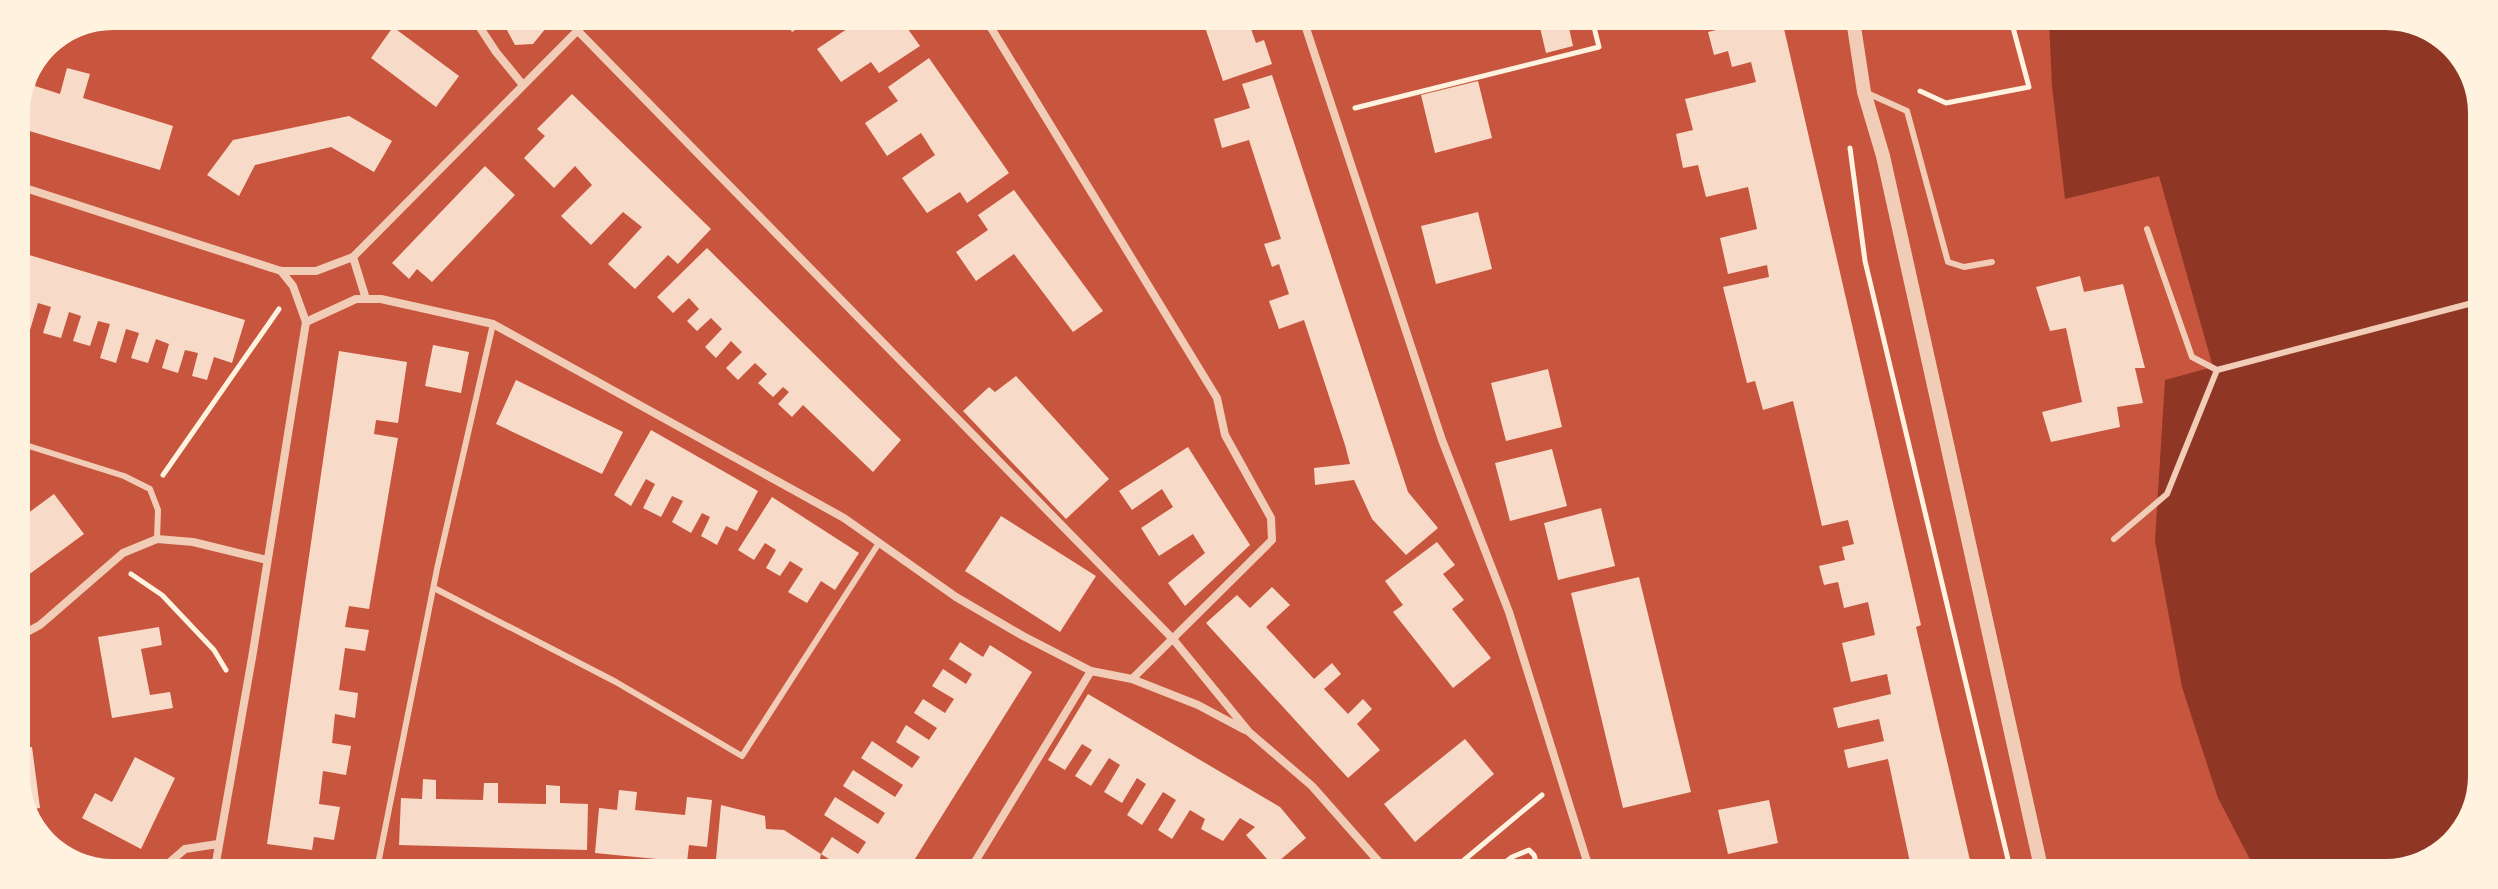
<svg xmlns="http://www.w3.org/2000/svg" width="2498" height="889" font-family="'Titillium Web',sans-serif">
<style>
.water{fill:#8f3625}
.building{fill:#f7dbc8}
.lines{fill:none;stroke-linecap:round;stroke-linejoin:round}
.path{stroke:#fff3e0;stroke-width:5}
.service{stroke:#f1ccb7;stroke-width:6}
.minor{stroke:#f1ccb7;stroke-width:8}
.tertiary{stroke:#f1ccb7;stroke-width:14}
</style>
<rect width="100%" height="100%" fill="#c8553d"/>
<path class="water" d="M2049,20L2416,21L2462,54L2482,106L2477,807L2444,853L2386,873H2257L2218,798L2182,687L2155,541L2165,380L2213,367L2159,176L2065,199L2052,86Z"/>
<path class="building" d="M356,17H377L369,27Z
M500,17H555L533,44L515,45Z
M783,17L813,18L792,32Z
M840,18H900L920,46L879,73L871,62L841,82L817,49L847,29Z
M1202,18H1255L1257,24L1250,26L1256,43L1264,40L1272,64L1223,81Z
M1538,19H1567L1573,46L1546,53Z
M1718,19L1782,20L1921,625L1916,627L1972,869L1959,872H1912L1888,759L1848,768L1844,750L1884,741L1879,719L1838,728L1833,708L1891,694L1887,674L1851,682L1842,643L1875,635L1868,602L1844,608L1838,582L1824,585L1819,566L1845,560L1842,547L1854,544L1848,520L1822,526L1793,401L1763,410L1755,381L1747,383L1723,287L1769,277L1767,265L1728,274L1720,238L1757,229L1748,187L1706,197L1698,165L1683,168L1676,134L1693,130L1685,99L1756,82L1751,62L1732,67L1728,51L1714,55L1708,32L1720,29Z
M393,27L459,76L436,107L371,58Z
M929,58L1009,173L967,203L960,192L927,213L902,178L935,155L921,133L887,156L865,123L898,101L888,87Z
M67,68L90,74L83,98L173,126L160,170L16,127V107L32,72L38,74L35,86L60,94Z
M1272,75L1408,492L1438,528L1406,555L1372,519L1354,480L1315,485L1314,468L1350,464L1345,445L1304,320L1279,329L1269,301L1289,294L1279,264L1272,267L1264,244L1281,239L1249,140L1222,148L1214,119L1250,108L1242,84Z
M1478,81L1492,138L1435,153L1421,95Z
M572,94L711,229L678,264L668,255L635,289L608,264L642,227L623,212L591,245L561,216L592,185L575,166L554,188L524,158L545,136L537,129Z
M349,116L392,141L374,172L331,147L255,165L239,196L207,175L233,140Z
M485,166L515,195L432,282L417,269L409,279L392,263Z
M1014,190L1103,311L1073,332L1014,254L976,281L956,252L988,230L978,215Z
M1478,212L1492,269L1436,284L1421,226Z
M707,248L901,440L873,472L803,405L792,417L778,404L789,392L783,387L773,397L758,383L767,374L755,363L738,380L726,368L742,352L731,341L716,358L705,347L722,329L711,318L697,331L687,321L699,309L689,298L673,313L657,297Z
M16,251L245,320L232,363L214,357L207,380L192,376L198,353L185,350L178,373L162,368L169,344L156,339L148,363L131,358L139,333L126,329L116,363L100,358L110,324L98,321L90,346L73,341L81,316L69,312L61,338L43,333L51,307L38,303L25,347L16,344V313L21,297L16,295Z
M2080,276L2084,292L2123,284L2145,368H2135L2143,403L2117,407L2120,427L2051,442L2042,412L2082,402L2066,328L2050,331L2036,287Z
M433,345L469,352L461,393L425,386Z
M339,351L407,362L398,423L376,420L374,434L398,438L369,609L349,606L345,627L369,630L365,651L345,648L339,690L358,693L357,702L355,718L335,714L332,743L351,746L346,775L323,771L319,804L340,807L334,840L314,837L312,850L267,844Z
M1548,369L1562,427L1506,441L1491,383Z
M1016,376L1109,479L1066,519L963,411L989,387L995,392Z
M516,380L623,432L602,474L496,424Z
M651,430L758,491L737,531L726,526L717,545L701,536L710,517L702,513L691,533L672,522L683,501L672,496L661,517L643,508L655,484L646,479L631,506L614,495Z
M1188,447L1250,545L1185,606L1168,583L1205,553L1193,534L1159,556L1141,528L1173,507L1162,489L1132,510L1119,491Z
M1552,449L1567,506L1510,521L1495,463Z
M54,494L84,534L16,584V522Z
M772,497L859,553L835,590L821,581L807,603L788,592L803,569L790,561L780,576L766,568L776,550L765,543L754,560L738,550Z
M1601,508L1615,566L1558,580L1544,523Z
M1001,516L1096,576L1060,632L965,571Z
M1437,542L1455,565L1443,574L1464,600L1452,609L1491,658L1453,688L1393,612L1403,605L1385,581Z
M1639,577L1691,792L1623,808L1571,593Z
M1272,587L1290,605L1266,627L1314,679L1332,663L1341,674L1324,689L1348,714L1363,699L1372,709L1357,724L1380,750L1348,778L1206,623L1237,595L1250,608Z
M159,627L162,645L141,649L150,695L170,692L173,708L112,718L98,637Z
M960,642L983,657L990,645L1032,672L908,870H846L821,854L818,868L716,859L721,805L765,816L766,829L784,830L821,854L832,837L858,854L866,842L824,815L835,797L878,824L885,813L843,786L853,770L895,797L903,785L861,758L872,741L912,768L920,757L896,742L906,725L929,740L937,728L914,713L923,699L945,713L954,699L932,686L943,669L966,684L972,674L949,659Z
M1088,694L1280,807L1306,838L1273,866L1246,835L1255,827L1240,818L1223,841L1201,829L1205,819L1190,810L1172,839L1158,830L1176,800L1163,792L1142,825L1127,815L1146,784L1137,778L1122,803L1104,792L1120,765L1109,758L1091,786L1075,776L1092,750L1082,744L1065,770L1048,760Z
M1465,739L1494,774L1415,842L1384,804Z
M32,747L40,808L26,810L16,783V749Z
M135,757L175,778L141,849L82,818L95,793L112,802Z
M423,779L436,780V799L483,800L484,783H498V803L546,804V785L560,786V803L588,804L587,850L399,845L401,798L422,799Z
M619,790L637,792L635,810L664,813L685,815L687,797L712,800L707,847L689,845L687,862L595,853L599,808L617,810Z
M1769,800L1778,843L1728,854L1718,810Z
M70,851L93,868H82L66,856Z
M1297,860L1307,871H1285Z"/>
<g class="lines">
<path class="path" d="M1920,91L1946,103L2029,87L2011,20
M1355,108L1599,47L1592,19
M1850,148L1865,261L2011,872
M163,475L279,309
M131,574L162,595L214,650L226,670
M1451,871L1542,795
M1494,871L1512,857L1529,850L1534,855L1539,871"/>
<path class="service" d="M1867,93L1907,111L1948,262L1964,267L1992,262
M2147,229L2192,357L2217,370
M16,442L124,476L150,489L158,510L157,539
M2114,539L2167,494L2217,370L2480,301
M434,588L616,682L742,756L879,543
M377,869L437,569L493,324"/>
<path class="minor" d="M473,17L496,52L523,85
M985,18L1217,398L1225,435L1271,518L1272,540L1132,679
M1303,19L1442,440L1509,612L1590,871
M577,30L1173,639L1249,732L1312,786L1387,871
M16,185L281,271H316L353,257
M366,299L353,257L591,17
M306,322L356,299H381L493,324L844,518L956,597L1023,636L1091,671L1132,679L1198,705L1245,730
M16,638L40,625L123,553L157,539L193,542L267,560
M163,868L185,849L218,844
M215,868L253,652L306,322L293,286L281,271
M970,870L1091,671"/>
<path class="tertiary" d="M1853,20L1864,92L1883,156L2042,872"/>
</g>
<path d="M0 0H2498V889H0ZM113 30H2385A83 83 0 0 1 2468 113V776A83 83 0 0 1 2385 859H113A83 83 0 0 1 30 776V113A83 83 0 0 1 113 30Z" fill="#fff3e0" fill-rule="evenodd"/>
</svg>
